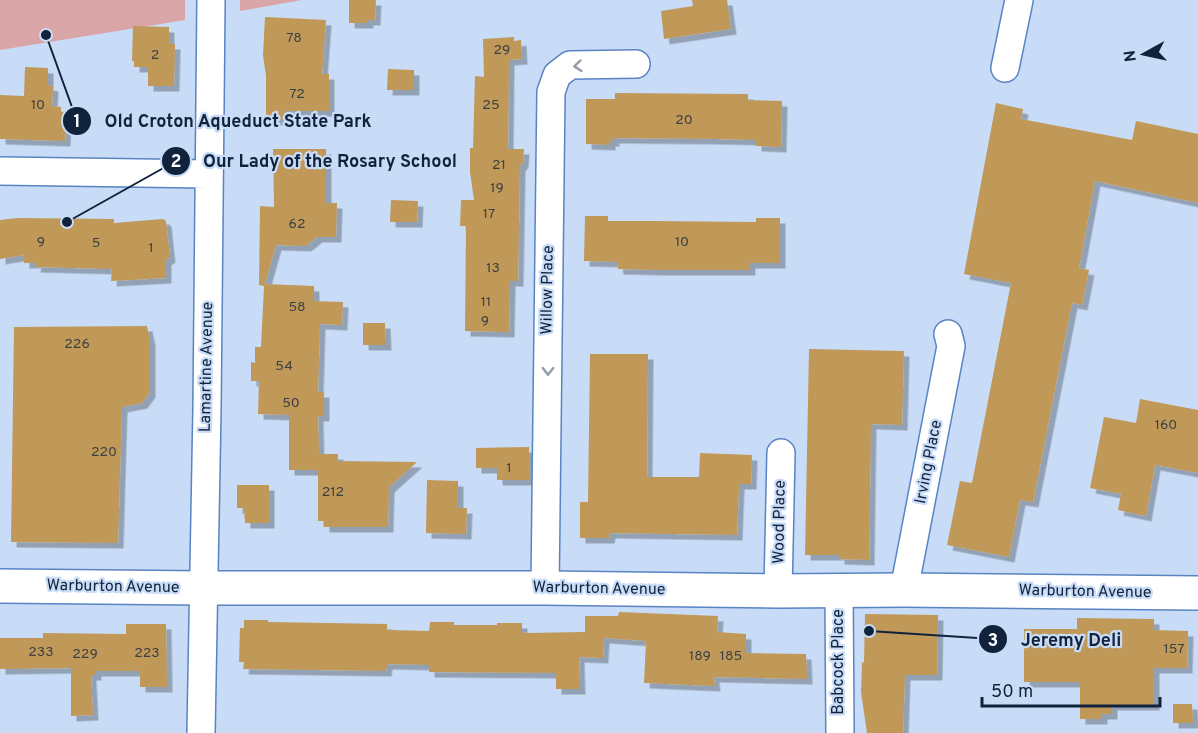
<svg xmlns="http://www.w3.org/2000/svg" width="1198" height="733" font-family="Overpass,sans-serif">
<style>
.green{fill:#daa5a6}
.building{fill:#c09858;filter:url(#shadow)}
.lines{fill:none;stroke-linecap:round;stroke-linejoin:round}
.minor-casing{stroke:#5983c2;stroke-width:30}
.tertiary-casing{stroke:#5983c2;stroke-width:36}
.minor{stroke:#fff;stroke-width:27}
.tertiary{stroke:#fff;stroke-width:33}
.oneway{stroke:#949ca7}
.labels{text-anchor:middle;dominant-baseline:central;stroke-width:4.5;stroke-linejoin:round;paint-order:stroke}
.number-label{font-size:14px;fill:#3d4043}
.street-label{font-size:16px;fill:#11223c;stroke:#c9dcf7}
.leader{fill:none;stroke:#11223c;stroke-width:2}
.callout-dot{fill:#11223c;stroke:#c9dcf7;stroke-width:2}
.mark-label{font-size:18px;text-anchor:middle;font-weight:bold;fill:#fff}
.callout-label{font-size:18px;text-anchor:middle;font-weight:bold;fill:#11223c;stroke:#c9dcf7;stroke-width:4.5;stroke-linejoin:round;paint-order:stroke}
</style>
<defs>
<filter id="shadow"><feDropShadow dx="5.5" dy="5.5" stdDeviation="0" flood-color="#0004"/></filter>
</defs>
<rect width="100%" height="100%" fill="#c9dcf7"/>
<path class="green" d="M0,0H185V20L0,50Z
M240,0H302L240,11Z"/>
<path class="building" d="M349,0H376L375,20H368V23H349Z
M692,0H727L731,29L664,39L661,11L693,6Z
M265,17L326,20L322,74H329V111H285L286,120H266V76L263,55Z
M133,26L169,27V44H175L174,86H148V67H134V61H132Z
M514,37V41L521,40L522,59L509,60L508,149H524L523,162L520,166L518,281H510L509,332L465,331L466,226H460L461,200H474L470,172V148H473L475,76L484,77L483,39Z
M25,67L48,68V85L53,86L52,106L61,107V112L66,113L65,141L0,139V95L24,96Z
M388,69L414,70V90H387Z
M615,93L748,94V100L782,101L781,147L756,146V140L717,139L614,138V141H610V145L586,144V99H615Z
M996,103L1023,109L1021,119L1132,140L1136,121L1198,134V203L1095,181L1079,268L1089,270L1082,305L1072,303L1033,502L1020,500L1009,557L947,545L960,481L972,483L1011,283L964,274Z
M273,149H326V203H337L336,237H317L306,246L276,245L265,284L314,286V301L343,302L342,325L320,324L318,392H324V416H318L319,454H338V461L417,462L389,487L388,527H324V521H318V470H289V415L258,414L259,381H251V362L255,363V347H261L264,286L259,285L260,206L274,207Z
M391,200L418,201L417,222H390Z
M585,216H608V221H653L756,222V218H780V263H750V270H659L618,269L617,262L584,261Z
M17,218L114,219V223L163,219L166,221L170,257L166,260V278L111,281L112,269L35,267L36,263H24V255L0,259V220Z
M363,323H385L386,345H363Z
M147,326L150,340V392L142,403L122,407L118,543L11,542L14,327Z
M809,349L904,351L902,425L871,424L869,560L839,559V555H805Z
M590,354H648L647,477H699L700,453L752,455L751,484H739L737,535L610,533L609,538H580V502H588Z
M1140,399L1198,410V473L1155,465L1146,516L1118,510L1121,494L1090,488L1104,417L1136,423Z
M529,447V480H497V468H476V448Z
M427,480L458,481V508H467L466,534L426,533Z
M237,485H269V523H245L244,508H237Z
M619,612L718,616L717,632L746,634V653L806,654L807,679L714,677L715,686L644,683L646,641L604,638L603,658L579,657L580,689H556V673L429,672V665L387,664L386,671L243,669L244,662H239L240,628H244V620H268V622L387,624V630H391L429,631L430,622H454V625H497V623H522V632L527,633L585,632V616H618Z
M865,614L938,615L937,675H905L903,733H867L861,692L862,662L864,663Z
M1077,618L1154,619V630L1188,631L1187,668H1154V705H1112V714H1102V719H1080V682H1024V629H1077Z
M126,624H166L167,687H140V671H96V675H91L93,715L71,716V668L0,669V638H43V633L126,634Z
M1173,704H1192L1193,723H1173Z"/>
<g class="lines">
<g class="minor-casing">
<path id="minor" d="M1005,68L1019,0
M0,171L208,174
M545,588L551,92L557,75L570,65L636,64
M904,590L951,346L948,334
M778,591L781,453
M839,591L840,733
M201,733L207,409L211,0"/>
</g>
<g class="tertiary-casing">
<path id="tertiary" d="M0,586L203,588H545L778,591L904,590L1198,593"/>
</g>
<use href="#minor" class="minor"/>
<use href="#tertiary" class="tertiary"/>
</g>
<defs><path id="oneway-chevron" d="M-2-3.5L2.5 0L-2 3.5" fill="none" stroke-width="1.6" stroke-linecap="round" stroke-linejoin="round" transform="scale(1.5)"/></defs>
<g class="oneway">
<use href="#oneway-chevron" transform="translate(578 66) rotate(174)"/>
<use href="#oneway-chevron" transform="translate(548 371) rotate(91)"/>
</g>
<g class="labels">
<g class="number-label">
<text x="294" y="38">78</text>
<text x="502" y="50">29</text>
<text x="155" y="55">2</text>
<text x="297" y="94">72</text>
<text x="38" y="105">10</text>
<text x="491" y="105">25</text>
<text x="684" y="120">20</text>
<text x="499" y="165">21</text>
<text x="497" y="188">19</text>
<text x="489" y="214">17</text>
<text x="297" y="224">62</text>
<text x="41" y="242">9</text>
<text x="682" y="242">10</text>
<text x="96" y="243">5</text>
<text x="151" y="248">1</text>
<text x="493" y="268">13</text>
<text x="486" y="302">11</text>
<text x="297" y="307">58</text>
<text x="485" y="321">9</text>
<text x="77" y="344">226</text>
<text x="284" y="366">54</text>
<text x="291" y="403">50</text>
<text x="1166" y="425">160</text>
<text x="104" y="452">220</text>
<text x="509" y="468">1</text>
<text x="333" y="492">212</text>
<text x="1174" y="649">157</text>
<text x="41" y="652">233</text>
<text x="147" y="653">223</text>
<text x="85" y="654">229</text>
<text x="700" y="656">189</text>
<text x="731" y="656">185</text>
</g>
<g class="street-label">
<text transform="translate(548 290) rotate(-89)">Willow Place</text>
<text transform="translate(207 367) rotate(-89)">Lamartine Avenue</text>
<text transform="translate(929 462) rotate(-79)">Irving Place</text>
<text transform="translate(780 522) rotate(-89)">Wood Place</text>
<text transform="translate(113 587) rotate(1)">Warburton Avenue</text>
<text transform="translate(599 589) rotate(1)">Warburton Avenue</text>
<text transform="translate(1085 592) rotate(1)">Warburton Avenue</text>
<text transform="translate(839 662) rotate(-90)">Babcock Place</text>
</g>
</g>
<path class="leader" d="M46 35L77 121M67 222L176 161M869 631L993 639"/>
<g class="callout-dot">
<circle cx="46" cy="35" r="6"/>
<circle cx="67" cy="222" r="6"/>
<circle cx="869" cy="631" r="6"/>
<circle cx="77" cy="121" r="15"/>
<circle cx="176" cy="161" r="15"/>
<circle cx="993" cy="639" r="15"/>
</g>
<g class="mark-label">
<text x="77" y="127">1</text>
<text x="176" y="167">2</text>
<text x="993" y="646">3</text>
</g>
<g class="callout-label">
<text x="238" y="127">Old Croton Aqueduct State Park</text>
<text x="330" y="167">Our Lady of the Rosary School</text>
<text x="1071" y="646">Jeremy Deli</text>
</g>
<g transform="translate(1144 54) rotate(262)" stroke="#c9dcf7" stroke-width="4.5" paint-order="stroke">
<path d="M0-4.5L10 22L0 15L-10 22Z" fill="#11223c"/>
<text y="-9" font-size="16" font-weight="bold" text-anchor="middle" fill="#11223c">N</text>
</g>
<path d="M982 697v9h178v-9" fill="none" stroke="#11223c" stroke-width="3"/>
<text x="991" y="697" font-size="18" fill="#11223c" stroke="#c9dcf7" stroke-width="4.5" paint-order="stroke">50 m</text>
</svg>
